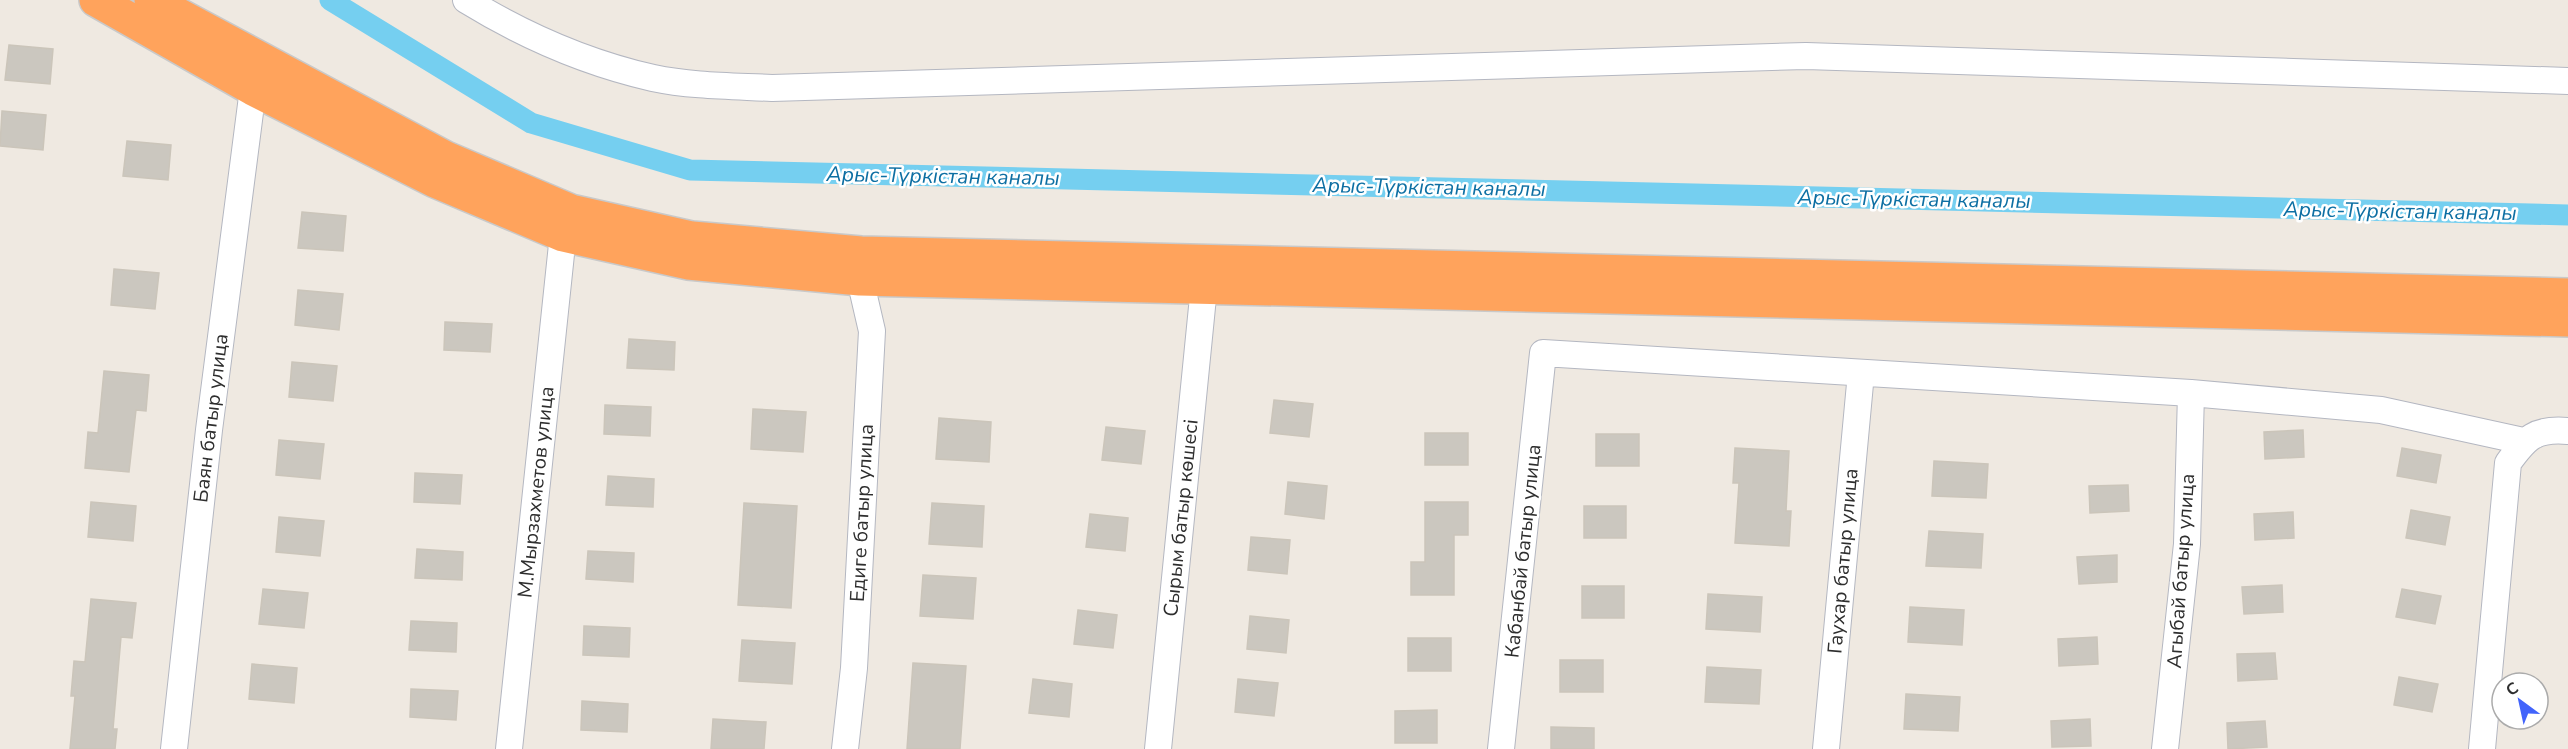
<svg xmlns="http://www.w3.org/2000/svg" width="2568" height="749" font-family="'Nunito Sans',sans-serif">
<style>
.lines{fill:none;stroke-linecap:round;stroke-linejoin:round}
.canal{stroke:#75cff0;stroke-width:21}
.building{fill:#cbc7bf;stroke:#cbc5ba;stroke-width:1.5}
.minor-casing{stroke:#b4b7c1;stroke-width:28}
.highway-casing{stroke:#c9c9c9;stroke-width:36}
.minor{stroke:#fff;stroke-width:26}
.highway{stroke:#ffa35c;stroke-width:33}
.labels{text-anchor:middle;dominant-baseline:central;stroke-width:5;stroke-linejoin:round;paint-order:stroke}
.street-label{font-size:20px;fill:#2e2e2e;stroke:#fff}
.water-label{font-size:21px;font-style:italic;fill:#0d6fa3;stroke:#fff}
</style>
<rect width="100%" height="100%" fill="#efe9e1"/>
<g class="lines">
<path class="canal" d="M330,0L531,123L690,170L2568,215"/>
</g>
<path class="building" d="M9,45L53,49L50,84L5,80Z
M2,111L46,115L43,150L0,146Z
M127,141L171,145L168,180L123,176Z
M302,212L346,216L343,251L298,248Z
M114,269L159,273L155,309L111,305Z
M298,290L343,294L339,330L295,325Z
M445,322L492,324L490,352L444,350Z
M629,339L675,342L674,370L627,368Z
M292,362L337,366L333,401L289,397Z
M104,371L149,375L146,411L136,410L129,472L85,468L88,432L98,433Z
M1274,400L1313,404L1309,437L1270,433Z
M605,405L651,407L650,436L604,434Z
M753,409L806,412L803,452L751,449Z
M939,418L991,422L989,462L936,459Z
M1106,427L1145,431L1141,464L1102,460Z
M2303,430L2304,457L2265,459L2264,432Z
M1425,433H1468V465H1425Z
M1596,434H1639V466H1596Z
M279,440L324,444L320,479L276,475Z
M1735,448L1789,451L1786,511H1791L1789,546L1735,543L1739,483H1733Z
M2402,448L2441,455L2436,483L2397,476Z
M1934,461L1988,464L1986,498L1932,496Z
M415,473L462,475L460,504L414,502Z
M608,476L654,479L653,507L606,505Z
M1288,482L1327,486L1324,519L1285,514Z
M2128,485L2129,511L2090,513L2089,486Z
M91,502L136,506L133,541L88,537Z
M1425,502H1468V535H1454V595H1411V562H1425Z
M744,503L797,506L791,608L738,605Z
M932,503L984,506L982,547L929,544Z
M1584,506H1626V538H1584Z
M2411,510L2450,517L2445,545L2406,538Z
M2293,512L2294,538L2255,540L2254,514Z
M1090,514L1128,518L1125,551L1086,547Z
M279,517L324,521L320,556L276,552Z
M1929,531L1983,534L1981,568L1926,566Z
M1251,537L1290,540L1287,574L1248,570Z
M417,549L463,552L462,580L415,578Z
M588,551L634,553L633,582L586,579Z
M2117,555V582L2079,584L2077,557Z
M923,575L976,578L973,619L920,616Z
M2282,585L2283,612L2244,614L2242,587Z
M1582,586H1624V618H1582Z
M263,589L308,593L304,628L259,624Z
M2402,589L2441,596L2435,624L2396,617Z
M1708,594L1762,597L1760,632L1706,629Z
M91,599L136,603L132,638L121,637L113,729H117L115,749H70L75,696H71L74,661L85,662Z
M1910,607L1964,610L1962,645L1908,642Z
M1078,610L1117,615L1113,648L1074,644Z
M1250,616L1289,620L1286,653L1247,649Z
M411,621L457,623L456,652L409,650Z
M584,626L630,628L629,657L583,655Z
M2097,637L2098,664L2059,666L2058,639Z
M1408,638H1451V671H1408Z
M742,640L795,643L792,684L739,681Z
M2275,653L2277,679L2238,681L2237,654Z
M1560,660H1603V692H1560Z
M913,663L966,666L960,749H907Z
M252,664L297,668L294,703L249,699Z
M1707,667L1761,670L1759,704L1705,702Z
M2399,677L2438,684L2432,712L2394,705Z
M1033,679L1072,684L1069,717L1029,713Z
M1238,679L1278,683L1274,716L1235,712Z
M411,689L458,691L456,720L410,717Z
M1906,694L1960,697L1958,731L1904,729Z
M582,701L628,704L627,732L581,730Z
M1437,710V743H1395V711Z
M713,719L766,722L764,749H711Z
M2090,719L2091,746L2052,747L2051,721Z
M2265,721L2267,747L2228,749L2227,723Z
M1551,727L1594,728V749H1551Z"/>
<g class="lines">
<g class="minor-casing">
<path id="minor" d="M466,0C523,35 587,63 653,78C691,86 733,86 772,88L1806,56L2568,81
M174,749L209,430L253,89
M509,749L563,235
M845,749L854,668L872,331L860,279
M1158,749L1204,287
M1501,749L1543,353L2191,393L2381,410L2523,441
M1826,749L1861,373
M2165,749L2187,544L2191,393
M2482,749L2508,463C2526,438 2535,428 2568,431"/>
</g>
<g class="highway-casing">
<path id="highway" d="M96,0L253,89L435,181L563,235L688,263L860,279L2568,320
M151,0L446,158L571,211L692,238L861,253L2568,295"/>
</g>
<use href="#minor" class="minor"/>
<use href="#highway" class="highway"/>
</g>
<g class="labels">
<g class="street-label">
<text transform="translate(211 418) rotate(-83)">Баян батыр улица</text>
<text transform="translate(536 492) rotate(-84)">М.Мырзахметов улица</text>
<text transform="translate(862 513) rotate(-87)">Едиге батыр улица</text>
<text transform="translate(1181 518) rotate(-84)">Сырым батыр көшесі</text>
<text transform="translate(1523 551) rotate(-84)">Кабанбай батыр улица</text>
<text transform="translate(1843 561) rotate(-85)">Гаухар батыр улица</text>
<text transform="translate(2181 571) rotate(-86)">Агыбай батыр улица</text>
</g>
<g class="water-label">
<text transform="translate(943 176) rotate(1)">Арыс-Түркістан каналы</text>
<text transform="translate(1429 187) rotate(1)">Арыс-Түркістан каналы</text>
<text transform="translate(1914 199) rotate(1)">Арыс-Түркістан каналы</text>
<text transform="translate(2400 211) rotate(1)">Арыс-Түркістан каналы</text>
</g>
</g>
<g transform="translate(2520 701) rotate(327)"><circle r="28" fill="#ffffff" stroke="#ababab" stroke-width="1.5"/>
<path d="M0-4.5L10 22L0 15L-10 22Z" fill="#4264fb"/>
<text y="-9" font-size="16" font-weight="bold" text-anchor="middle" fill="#2e2e2e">С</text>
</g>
</svg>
